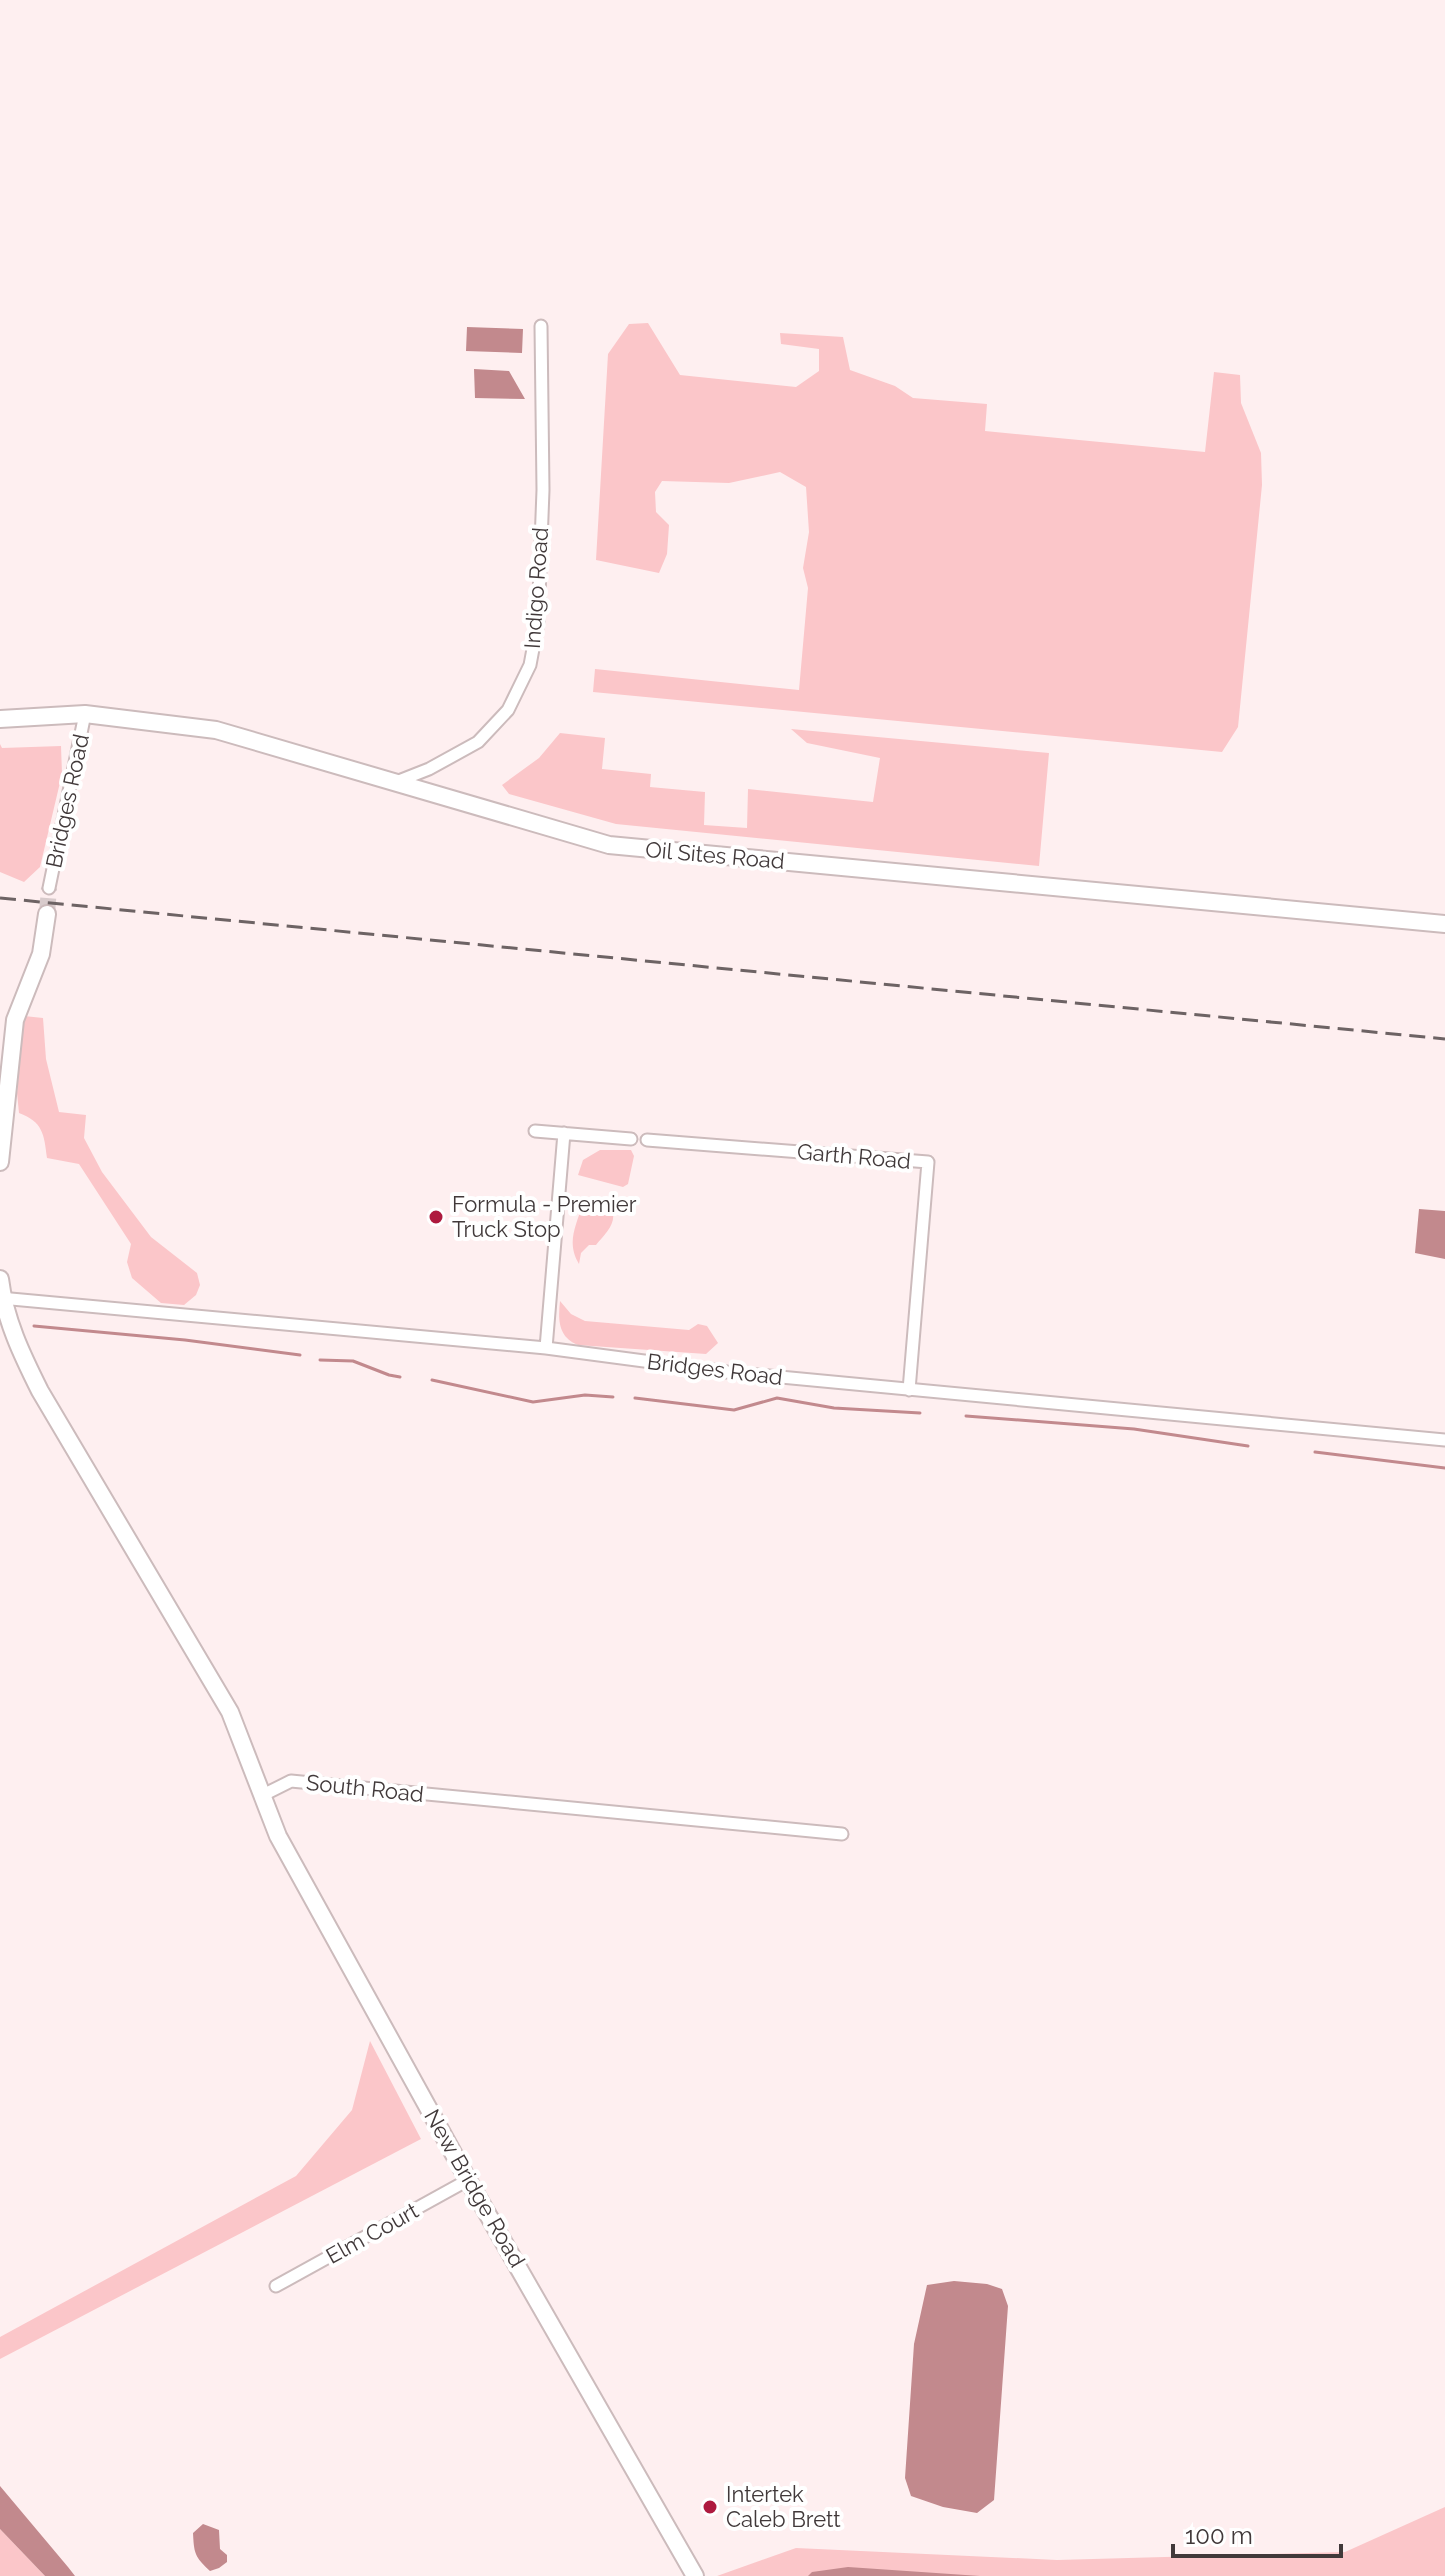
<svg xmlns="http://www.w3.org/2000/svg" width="1445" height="2576" font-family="Raleway,sans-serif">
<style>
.green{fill:#fbc6c9}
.water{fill:#c2898d}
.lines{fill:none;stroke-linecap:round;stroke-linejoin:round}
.stream{stroke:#c2898d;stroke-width:3}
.secondary-tunnel{stroke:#d8cbcc;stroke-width:16;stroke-dasharray:16 8;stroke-linecap:butt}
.street-casing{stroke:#ccbbbc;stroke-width:15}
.secondary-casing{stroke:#ccbbbc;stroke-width:20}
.street{stroke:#fff;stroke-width:11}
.secondary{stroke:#fff;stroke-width:16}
.rail{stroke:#6d6364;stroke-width:3;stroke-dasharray:16 8;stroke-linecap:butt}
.poi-dot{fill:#ae1a3f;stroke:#fff;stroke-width:3}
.labels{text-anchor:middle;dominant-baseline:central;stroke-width:8;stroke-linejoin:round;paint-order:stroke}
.street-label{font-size:22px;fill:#41393a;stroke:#fff}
.poi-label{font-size:22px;fill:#41393a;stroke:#fff;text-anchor:start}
</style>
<rect width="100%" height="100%" fill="#feeff0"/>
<path class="green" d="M648,323L680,375L796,387L819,371V349L781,344L780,333L843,337L850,370L895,386L913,398L987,404L985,431L1205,452L1214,372L1240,375L1241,403L1261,453L1262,485L1238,727L1222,752L593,692L595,669L799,690L808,588L803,568L809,532L806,487L780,472L729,483L662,481L655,492L656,512L669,525L667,554L659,573L596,560L608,354L629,324Z
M791,729L1049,753L1039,866L616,824L509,794L502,785L539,758L560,733L605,738L602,769L651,774L650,787L705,792L704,825L747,828L748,789L873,802L880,758L807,743Z
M0,744L2,748L61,746L62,774L40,867L24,882L0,872Z
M24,1016L43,1018L46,1059L59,1112L86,1115L84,1138L102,1172L151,1237L197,1273L200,1285L196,1295L184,1305L161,1303L132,1278L127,1262L131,1244L79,1164L47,1158C44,1134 43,1122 19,1113L17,1093Z
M600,1150H631L634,1156L628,1184L623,1187L578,1175L583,1160Z
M583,1204C595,1204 603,1205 613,1213C615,1226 604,1235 596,1245H589L581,1253L579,1264C566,1243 576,1225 583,1204Z
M560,1301L571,1314L585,1321L689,1330L698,1324L707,1326L718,1343L706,1354L578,1345C558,1337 558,1320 560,1301Z
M370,2041L421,2139L0,2359V2337L296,2176L352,2110Z
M1445,2507V2576H717L796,2548L1057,2560L1345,2552Z
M0,2529L45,2576H0Z"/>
<path class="water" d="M467,327L523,329L522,353L466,351Z
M474,369L509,371L525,399L475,398Z
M1419,1209L1445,1211V1259L1415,1253Z
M954,2281L987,2284L1002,2289L1008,2306L994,2500L977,2513L943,2507L911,2496L905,2478L914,2344L927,2285Z
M0,2486L68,2567L75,2576H45L0,2529Z
M203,2524L219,2530L220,2549L227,2555V2562L219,2568L210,2571C195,2557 194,2554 193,2533Z
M848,2567L980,2576H808L812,2572Z"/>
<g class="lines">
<path class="stream" d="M34,1326L185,1340L300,1355
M320,1360L353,1361L389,1375L400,1377
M432,1380L533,1402L585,1395L613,1397
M635,1398L734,1410L777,1398L834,1408L920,1413
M966,1416L1134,1429L1248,1446
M1315,1452L1445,1468"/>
<path class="secondary-tunnel" d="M47,914L49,888"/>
<g class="street-casing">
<path id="street" d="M396,782L429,769L478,742L508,710L530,665L538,622L543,490L541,326
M49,888L85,714
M535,1131L631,1139
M647,1140L928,1162L909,1390
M0,1298L546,1348L727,1372L1445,1440
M546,1348L564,1133
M261,1796L291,1781L842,1834
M276,2286L468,2180"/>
</g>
<g class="secondary-casing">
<path id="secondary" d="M0,719L85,714L216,730L609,845L1445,924
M0,1162L15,1020L41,954L47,914
M0,1279C5,1320 22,1355 40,1391L230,1712L278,1836L468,2180L695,2576"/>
</g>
<use href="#street" class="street"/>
<use href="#secondary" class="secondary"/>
<path class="rail" d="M0,898L1445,1039"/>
</g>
<g class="poi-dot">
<circle cx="436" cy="1217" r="8"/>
<circle cx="710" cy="2507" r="8"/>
</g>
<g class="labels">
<g class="street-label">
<text transform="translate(536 588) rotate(-86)">Indigo Road</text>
<text transform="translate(67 801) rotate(-78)">Bridges Road</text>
<text transform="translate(715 855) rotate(5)">Oil Sites Road</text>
<text transform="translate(854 1156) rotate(5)">Garth Road</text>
<text transform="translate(715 1369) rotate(7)">Bridges Road</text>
<text transform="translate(365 1788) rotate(6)">South Road</text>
<text transform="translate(475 2188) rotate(60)">New Bridge Road</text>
<text transform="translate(372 2233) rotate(-29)">Elm Court</text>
</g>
<g class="poi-label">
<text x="452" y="1204">Formula - Premier<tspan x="452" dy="25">Truck Stop</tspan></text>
<text x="726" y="2494">Intertek<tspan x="726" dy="25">Caleb Brett</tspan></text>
</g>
</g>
<path d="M1173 2544v12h168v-12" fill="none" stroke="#41393a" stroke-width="4"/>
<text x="1185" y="2544" font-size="24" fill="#41393a" stroke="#ffffff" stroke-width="6" paint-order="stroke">100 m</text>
</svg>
